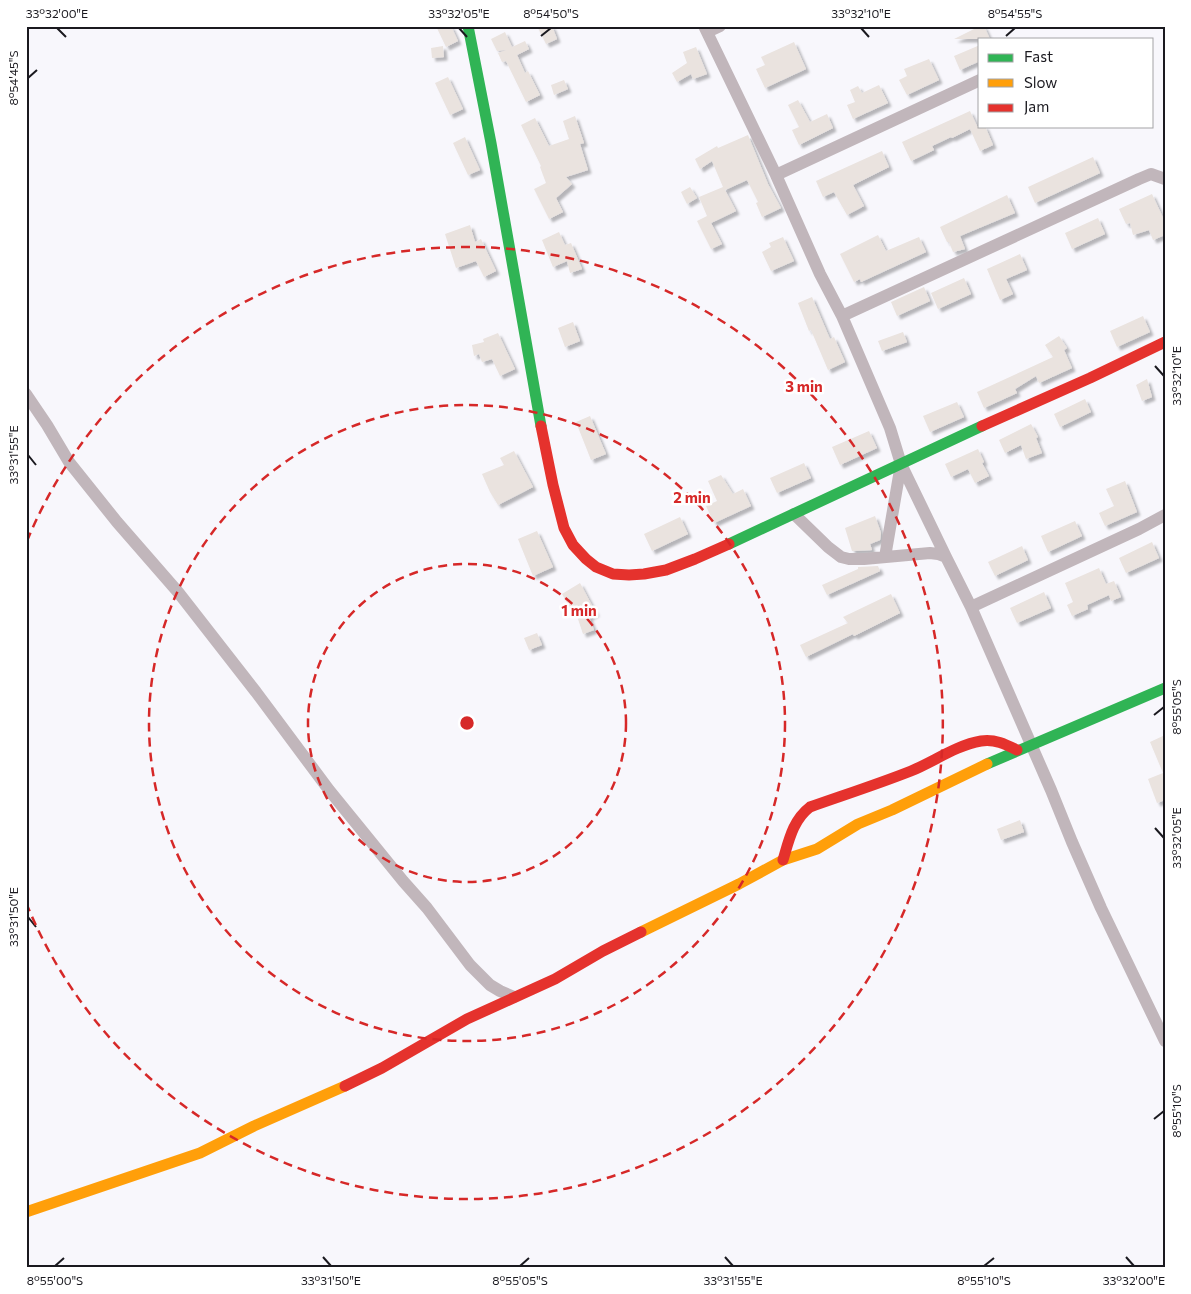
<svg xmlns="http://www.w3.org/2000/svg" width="1191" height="1294" font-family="Commissioner,sans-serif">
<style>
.building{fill:#eae3df;filter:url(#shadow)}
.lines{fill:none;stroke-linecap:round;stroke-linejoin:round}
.street{stroke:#c1b6bb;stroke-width:12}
.fast{stroke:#30b455;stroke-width:11}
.slow{stroke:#ff9f0a;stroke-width:11}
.jam{stroke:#e5322d;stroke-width:11}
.ticks{fill:none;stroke:#1a191f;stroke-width:2}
.ring{fill:none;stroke:#d62828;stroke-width:2.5;stroke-dasharray:9 6}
.centre{fill:#d62828;stroke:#fff;stroke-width:2.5}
.ring-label{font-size:15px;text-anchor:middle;font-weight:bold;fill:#d62828;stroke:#fff;stroke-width:5;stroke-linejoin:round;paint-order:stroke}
.neatline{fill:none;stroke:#1a191f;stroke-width:2}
.ticks-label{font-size:12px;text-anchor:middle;fill:#1a191f}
</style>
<defs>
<filter id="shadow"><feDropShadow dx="3.5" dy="3.5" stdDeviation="1" flood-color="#0004"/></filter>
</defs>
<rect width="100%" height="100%" fill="#f8f7fc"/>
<path class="building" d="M436,26H451L458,41L446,47Z
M537,26H552L557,39L546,44Z
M980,26H984L990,39H954Z
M505,32L512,47L525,41L529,49L517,55L525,73L528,71L540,95L526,102L506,61L502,62L498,53L506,50L497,51L491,39Z
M794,42L806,69L765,88L756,69L765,65L761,57Z
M980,45V61L960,70L954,56Z
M443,46L444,57L432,58L431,48Z
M696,47L707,74L693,79L691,74L677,82L672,73L687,63L683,52Z
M929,59L939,80L907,95L899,80L907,76L904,69Z
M448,77L463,109L450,115L435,83Z
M564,80L568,89L554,95L551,85Z
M879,85L888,103L853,119L847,105L855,102L850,90L858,86L862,93Z
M798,100L810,122L827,114L833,128L799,145L792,130L799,127L788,105Z
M970,111L977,126H985L993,145L980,151L970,129L952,138L951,137L932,146L934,150L911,161L902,142Z
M575,116L584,143L580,144L588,170L566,177L572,184L556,198L563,212L549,219L534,189L546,183L540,167L541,166L521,125L535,118L549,146L569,139L563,121Z
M748,135L768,184L781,208L762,217L756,203L758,202L747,180L725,190L736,211L711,223L722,244L711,249L697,221L707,216L699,197L723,187L712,161L700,169L695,159L717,146L718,148Z
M465,137L480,170L468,175L453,143Z
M882,151L889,167L853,185L864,206L847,215L834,192L823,197L816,181Z
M1093,157L1100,173L1035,203L1028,187Z
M690,187L697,198L687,204L681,192Z
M1152,194L1165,222V235L1153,240L1149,230L1133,235L1130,223L1126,224L1119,209Z
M1007,195L1015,213L960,236L965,249L953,252L949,242H947L940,227Z
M1098,218L1105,234L1072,249L1065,233Z
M470,225L475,242L481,239L496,271L484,277L476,261L456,268L445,234Z
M559,232L565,245L571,243L582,269L570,273L567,261L553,267L542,240Z
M878,235L886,251L919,237L926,252L861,282L860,279L854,282L840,254Z
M783,237L794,261L771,271L762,252L771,247L769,243Z
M1020,254L1027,270L1006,279L1013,294L1000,300L987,269Z
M964,278L971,294L938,309L931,293Z
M924,287L930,301L897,316L891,302Z
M812,297L830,339L834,337L845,362L828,370L811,330L809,331L798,303Z
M1143,316L1150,332L1117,347L1110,331Z
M573,322L580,341L565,347L558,328Z
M903,332L907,342L882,351L878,341Z
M498,333L515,369L500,376L492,359L482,362L479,354L474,356L472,345L484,342L483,339Z
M1059,336L1067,348L1064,350L1072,368L1039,383L1036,376L1015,389L1017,393L984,408L977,392L1053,357L1045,345Z
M1147,379L1152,397L1142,401L1136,385Z
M1085,399L1091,412L1060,427L1054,414Z
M957,402L964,417L930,432L923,416Z
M590,416L606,454L591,460L576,422Z
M1031,424L1038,437L1036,438L1042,453L1026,459L1021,445L1005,453L999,440Z
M869,431L877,448L840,465L832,447Z
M978,449L984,462L982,463L989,476L975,483L968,469L951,477L945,464Z
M514,451L533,487L498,505L490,492L482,474L504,465L500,458Z
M804,463L811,478L777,493L770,478Z
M721,475L733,494L743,489L751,506L714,523L706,506L717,501L708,481Z
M1125,481L1137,512L1105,526L1099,513L1114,506L1106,489Z
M875,516L881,533L880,540L870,544L872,550L852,551L845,528Z
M680,517L688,534L652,551L644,534Z
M1075,521L1082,536L1048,552L1041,536Z
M537,531L553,567L533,576L518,539Z
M1152,542L1159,558L1126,573L1119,558Z
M1022,546L1028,560L995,576L988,562Z
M878,566L880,571L827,595L822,585L858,569V567Z
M1099,568L1106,584L1114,581L1121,597L1111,601L1109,595L1087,605L1088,609L1072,616L1067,605L1073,602L1065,583Z
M580,583L596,613L589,617L594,630L583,634L575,610L572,612L562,594Z
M1044,592L1051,608L1017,623L1010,608Z
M891,594L900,613L854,636L853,634L806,657L800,645L848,623L843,617Z
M537,633L542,645L529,650L524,638Z
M1165,735V800L1157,803L1148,779L1163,773L1150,742Z
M1020,820L1024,832L1001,840L997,829Z"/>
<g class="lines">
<path class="street" d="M704,26L776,175L820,274L842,316L890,428L901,464L946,557L971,607L1051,790L1072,842L1101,908L1165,1041
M707,32L720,26
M776,175L980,80
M842,316L1139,179L1151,174L1165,179
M26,394L47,425L69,462L117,522L178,592L256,692L329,790L403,881L427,908L470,965L490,985L500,991L514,997
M794,514L828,547L841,557L849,559H864L930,553L938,554L946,557
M885,557L901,464
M971,607L1139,529L1165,515"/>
<path class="fast" d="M468,26L491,143L541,426
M729,544L982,426
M987,764L1165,688"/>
<path class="slow" d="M641,932L739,884L783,860L817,849L858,824L892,810L987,764
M26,1212L200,1153L254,1126L345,1086"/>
<path class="jam" d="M541,426L553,485L564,528L573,545L586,559L596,567L613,574L629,575L644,574L666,570L695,559L729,544
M982,426L1090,378L1165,342
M783,860C789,840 793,820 810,807C844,795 878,784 911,771C933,762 957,745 981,741C995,739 1005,744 1017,750
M345,1086L382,1068L467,1019L555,979L603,951L641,932"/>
</g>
<path class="ticks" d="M57,28L66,37M459,28L467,37M861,28L869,37M541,36L551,28M1006,36L1015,28M28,78L37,70M1155,366L1164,376M28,455L36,465M1154,715L1164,707M1155,828L1164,838M28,917L36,927M1154,1119L1164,1111M323,1257L331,1266M725,1257L733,1266M1126,1257L1134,1266M55,1266L64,1258M520,1266L529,1258M984,1266L994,1258"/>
<g class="ring">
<circle cx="467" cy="723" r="159"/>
<circle cx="467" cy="723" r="318"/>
<path d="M27 541A476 476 0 1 1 27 905"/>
</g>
<circle cx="467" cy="723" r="8" class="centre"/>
<g class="ring-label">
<text x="804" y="392">3 min</text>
<text x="692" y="503">2 min</text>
<text x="579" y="616">1 min</text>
</g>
<rect width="1191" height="1294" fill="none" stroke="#ffffff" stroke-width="55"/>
<rect x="978" y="38" width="175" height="90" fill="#ffffff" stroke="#a3a3a5"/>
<rect x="988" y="54" width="25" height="8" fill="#30b455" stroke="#a3a3a5"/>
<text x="1024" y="62" font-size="15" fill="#1a191f">Fast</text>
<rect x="988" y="79" width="25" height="8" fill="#ff9f0a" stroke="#a3a3a5"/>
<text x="1024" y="88" font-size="15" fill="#1a191f">Slow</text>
<rect x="988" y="104" width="25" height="8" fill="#e5322d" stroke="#a3a3a5"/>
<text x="1024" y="112" font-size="15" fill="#1a191f">Jam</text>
<rect x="28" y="28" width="1136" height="1238" class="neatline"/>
<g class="ticks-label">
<text x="57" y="18">33°32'00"E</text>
<text x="459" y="18">33°32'05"E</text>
<text x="551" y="18">8°54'50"S</text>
<text x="861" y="18">33°32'10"E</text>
<text x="1015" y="18">8°54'55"S</text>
<text transform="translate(14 78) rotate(-90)" y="4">8°54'45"S</text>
<text transform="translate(1177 376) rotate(-90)" y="4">33°32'10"E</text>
<text transform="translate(14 455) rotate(-90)" y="4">33°31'55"E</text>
<text transform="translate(1177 707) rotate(-90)" y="4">8°55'05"S</text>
<text transform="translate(1177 838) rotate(-90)" y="4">33°32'05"E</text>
<text transform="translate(14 917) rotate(-90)" y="4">33°31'50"E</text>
<text transform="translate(1177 1111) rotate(-90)" y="4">8°55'10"S</text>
<text x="55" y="1285">8°55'00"S</text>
<text x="331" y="1285">33°31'50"E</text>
<text x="520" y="1285">8°55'05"S</text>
<text x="733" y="1285">33°31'55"E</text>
<text x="984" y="1285">8°55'10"S</text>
<text x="1134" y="1285">33°32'00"E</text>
</g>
</svg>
